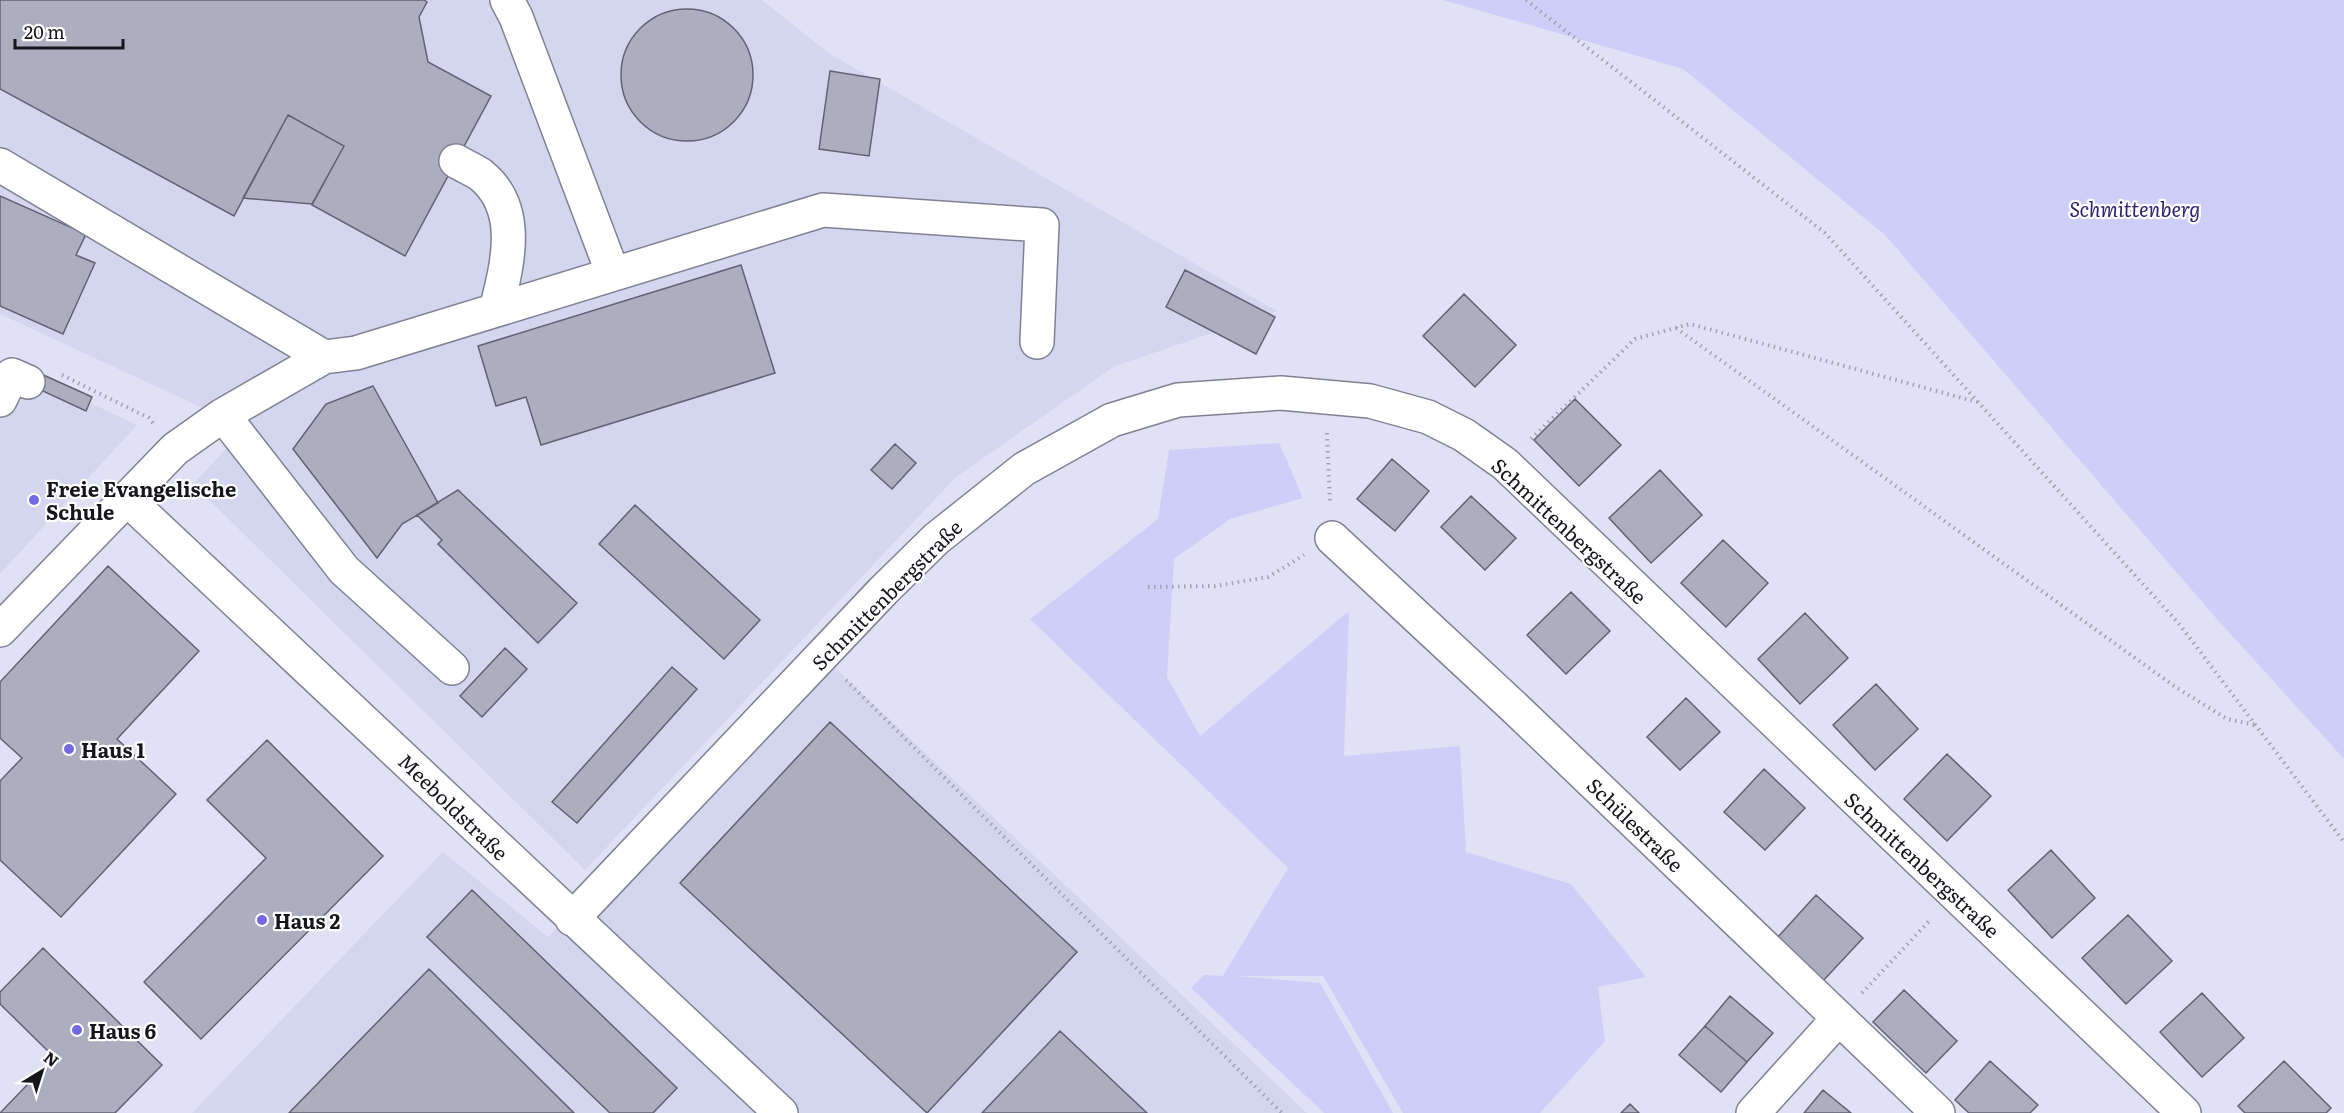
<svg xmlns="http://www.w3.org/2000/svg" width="2344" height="1113" font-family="Literata,serif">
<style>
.built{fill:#d4d5ef}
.green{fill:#cecff9}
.building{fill:#acadbf;stroke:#626273;stroke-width:1.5}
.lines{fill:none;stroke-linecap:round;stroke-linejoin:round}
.minor-casing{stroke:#818193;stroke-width:36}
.path{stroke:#a0a1b0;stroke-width:4;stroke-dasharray:1.5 4.5;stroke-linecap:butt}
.minor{stroke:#fff;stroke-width:33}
.poi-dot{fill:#7468e2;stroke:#fff;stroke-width:2}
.labels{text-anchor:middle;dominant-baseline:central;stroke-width:4.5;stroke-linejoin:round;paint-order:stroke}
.park-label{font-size:20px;font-style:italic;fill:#2e236c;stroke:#fff}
.poi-label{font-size:20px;font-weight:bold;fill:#15151c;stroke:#fff;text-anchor:start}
.street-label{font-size:20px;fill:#15151c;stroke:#fff}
</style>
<rect width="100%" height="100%" fill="#e0e1f4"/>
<path class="built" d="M0,0H762L830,54L1277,311L1115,366L956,477L585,870L193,484L246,428L0,314Z
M0,361L137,425L0,574Z
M817,651L1307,1113H192L443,852L548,937Z"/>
<path class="green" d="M1443,0H2344V759L2216,618L1885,235L1683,69Z
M1279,443L1303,498L1230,519L1174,559L1167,677L1200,736L1349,611L1344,756L1460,746L1466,852L1571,884L1646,977L1598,987L1605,1041L1540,1113H1403L1323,976H1238L1320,983L1393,1113H1324L1191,988L1204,975L1223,976L1288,868L1030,619L1158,519L1169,450Z"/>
<path class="building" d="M0,0H424L427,2L419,17L428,62L491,96L405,256L312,205L344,146L288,115L234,216L0,89Z
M621 75a66 66 0 1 1 132 0a66 66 0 1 1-132 0Z
M830,71L880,79L869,156L819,149Z
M288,115L344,146L312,204L243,198Z
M0,196L86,234L76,255L95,263L63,334L0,306Z
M741,265L775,373L541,445L526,397L496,406L478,346Z
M1185,270L1275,317L1256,354L1166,307Z
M1464,294L1516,345L1475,387L1423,336Z
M39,373L92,397L86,411L32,386Z
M373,386L438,503L402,524L377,558L293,449L326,404Z
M1575,399L1621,445L1579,486L1534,440Z
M895,444L916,463L892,489L871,470Z
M1392,459L1429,491L1395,531L1357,499Z
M1660,470L1702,515L1651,563L1609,518Z
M458,490L577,603L538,643L438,544L442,540L417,515Z
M1471,496L1516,538L1485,570L1441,527Z
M635,505L760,620L724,659L599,544Z
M1723,540L1768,583L1726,627L1681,583Z
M108,566L199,651L117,739L176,794L61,917L0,860V781L22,758L0,738V682Z
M1571,592L1610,631L1566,674L1527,635Z
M1805,613L1848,658L1800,704L1758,659Z
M505,648L527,669L482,717L460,696Z
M672,667L697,689L577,823L552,802Z
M1876,684L1918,729L1875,770L1833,725Z
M1686,698L1720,732L1680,770L1647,737Z
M830,722L1077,952L927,1113L680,883Z
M267,740L383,856L201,1039L144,982L266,858L207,800Z
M1947,754L1991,796L1947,841L1904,799Z
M1764,769L1805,808L1765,850L1724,812Z
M2051,850L2095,898L2052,938L2008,890Z
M472,890L677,1088L653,1113H610L427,937Z
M1816,895L1863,938L1822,982L1776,939Z
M2128,915L2172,961L2126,1004L2082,958Z
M43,948L162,1065L115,1113H0L54,1057L0,1004V992Z
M429,969L574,1113H289Z
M1904,990L1957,1041L1926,1073L1873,1022Z
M2202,993L2244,1038L2202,1077L2160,1032Z
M1730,996L1773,1033L1747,1062L1705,1026Z
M1705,1026L1747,1062L1721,1092L1679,1055Z
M1060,1031L1147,1113H982Z
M1990,1061L2038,1105L2030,1113H1969L1955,1100Z
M2284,1061L2331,1108L2326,1113H2245L2238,1106Z
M1823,1090L1851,1113H1804Z
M1630,1104L1639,1113H1621Z"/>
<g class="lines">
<g class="minor-casing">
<path id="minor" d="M507,0L516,17L613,274
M456,161C464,166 474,170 481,175C523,209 507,266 496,310
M0,165L324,357L356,353L823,210L1042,225L1037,342
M0,400L12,375L28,382
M223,415L324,357
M127,499L781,1113
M1332,538L1516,709L1938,1113
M0,630L175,449L223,415L344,570L452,668
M572,919L883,591L936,539L1024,469L1112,420L1178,400L1281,393L1370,401L1428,417L1464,435L1505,464L2184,1113
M1753,1113L1839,1018"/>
</g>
<path class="path" d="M1526,0L1825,233L2180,625L2344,842
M1676,328L2174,686L2227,719L2255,725
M62,375L149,418L153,423
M1327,433L1330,503
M1531,439L1635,339L1690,324L1977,402
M1148,587L1215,586L1268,577L1304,555
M846,680L1282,1113
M1862,993L1931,919"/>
<use href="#minor" class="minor"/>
</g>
<g class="poi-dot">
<circle cx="34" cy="500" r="6"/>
<circle cx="69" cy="749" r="6"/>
<circle cx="262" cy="920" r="6"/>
<circle cx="77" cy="1030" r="6"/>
</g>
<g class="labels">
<g class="park-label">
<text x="2135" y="208">Schmittenberg</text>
</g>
<g class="poi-label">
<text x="46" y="488">Freie Evangelische<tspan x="46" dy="23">Schule</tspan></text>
<text x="81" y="749">Haus 1</text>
<text x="274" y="920">Haus 2</text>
<text x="89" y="1030">Haus 6</text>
</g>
<g class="street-label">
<text transform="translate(1570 530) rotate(43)">Schmittenbergstraße</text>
<text transform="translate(886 594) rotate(-45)">Schmittenbergstraße</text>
<text transform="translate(454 806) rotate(44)">Meeboldstraße</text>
<text transform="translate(1636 824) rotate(44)">Schülestraße</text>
<text transform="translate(1923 864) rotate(43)">Schmittenbergstraße</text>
</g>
</g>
<g transform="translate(42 1071) rotate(38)" stroke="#ffffff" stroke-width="4.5" paint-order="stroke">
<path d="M0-4.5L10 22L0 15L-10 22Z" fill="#15151c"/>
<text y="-9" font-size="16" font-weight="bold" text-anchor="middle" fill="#15151c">N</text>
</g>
<path d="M15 39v9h108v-9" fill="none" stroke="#15151c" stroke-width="3"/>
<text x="24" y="39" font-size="18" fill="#15151c" stroke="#ffffff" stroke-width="4.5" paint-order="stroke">20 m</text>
</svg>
